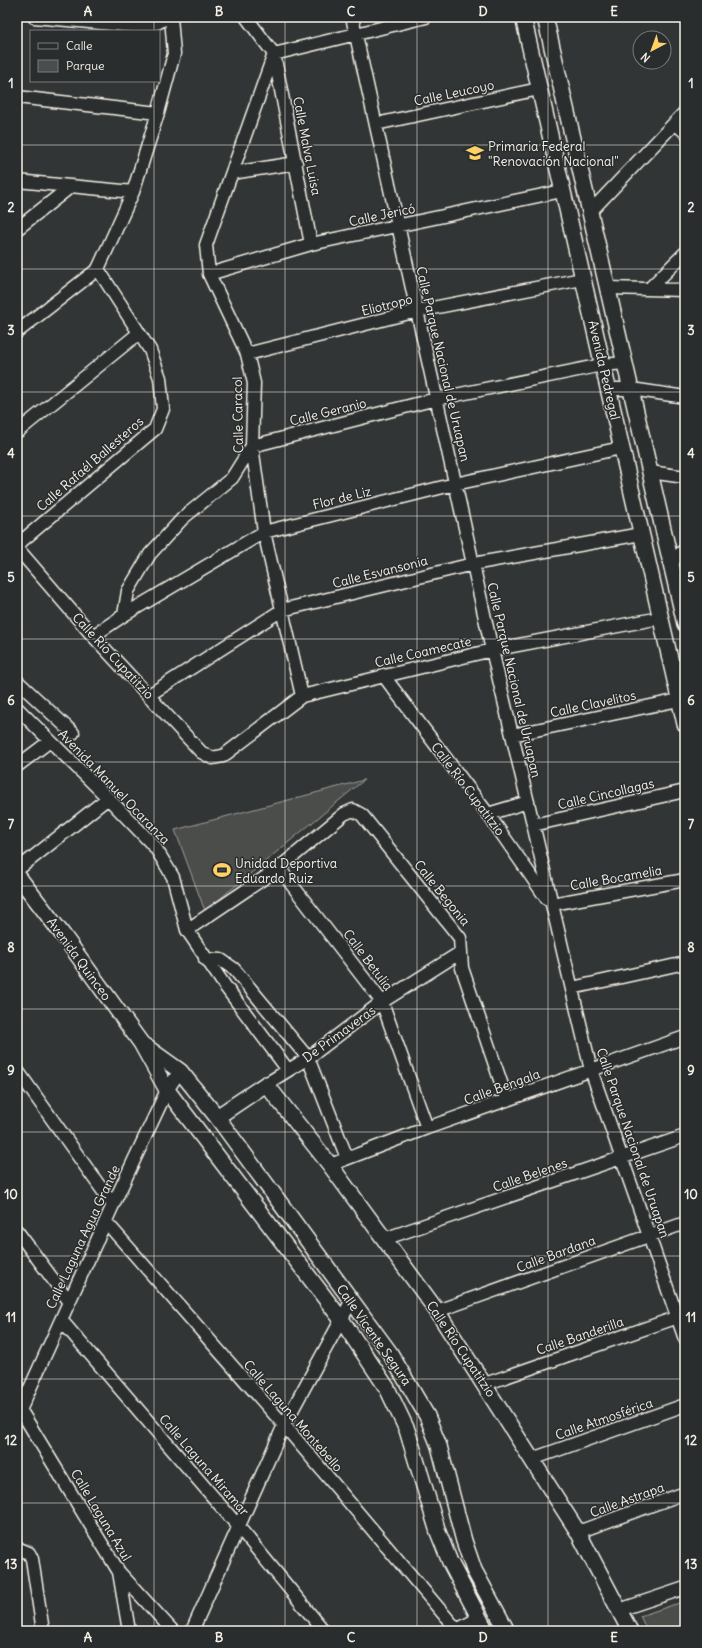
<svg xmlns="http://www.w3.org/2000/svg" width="702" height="1648" font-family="Delius,sans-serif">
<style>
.green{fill:#4b4d4c;stroke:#a09f9a}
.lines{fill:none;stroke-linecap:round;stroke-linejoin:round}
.minor-casing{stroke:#f4f1e8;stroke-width:15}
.tertiary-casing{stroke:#f4f1e8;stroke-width:18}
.minor{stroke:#2a2d2e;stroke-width:12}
.tertiary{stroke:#2a2d2e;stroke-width:15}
.grid{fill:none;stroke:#f4f1e8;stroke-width:1;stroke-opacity:0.55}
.labels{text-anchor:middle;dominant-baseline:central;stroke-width:3;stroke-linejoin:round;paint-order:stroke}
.street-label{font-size:13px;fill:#f4f1e8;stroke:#2a2d2e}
.poi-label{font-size:13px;fill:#f4f1e8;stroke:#2a2d2e;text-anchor:start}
.neatline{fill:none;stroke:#f4f1e8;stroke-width:1.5}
.grid-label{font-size:13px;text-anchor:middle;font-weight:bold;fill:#f4f1e8}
</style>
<rect width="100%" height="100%" fill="#323535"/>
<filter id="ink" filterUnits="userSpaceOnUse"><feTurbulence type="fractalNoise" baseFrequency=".025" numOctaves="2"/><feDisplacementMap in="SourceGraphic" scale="8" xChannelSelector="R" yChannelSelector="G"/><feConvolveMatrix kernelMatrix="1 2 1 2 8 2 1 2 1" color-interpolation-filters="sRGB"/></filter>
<g filter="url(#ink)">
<path class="green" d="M364,780L205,911L175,830Z
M685,1601V1631H647L640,1616Z"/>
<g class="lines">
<g class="minor-casing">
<path id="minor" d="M34,17L145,27L159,22L167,17
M246,17L274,54L311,244
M352,17L492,650L591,1070L685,1339
M274,54L206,245L209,274L247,354L254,383L252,446L264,532L302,696
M274,54L426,17
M17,97L158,113
M675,123L685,132
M376,124L539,89
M232,173L296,163
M17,181L133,192
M590,212L685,112
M17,229L70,187
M209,274L311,244L562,191
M608,288L685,290
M649,289L685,253
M17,332L98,269
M247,354L417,311L582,279
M609,389H631L685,397
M17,432L139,333
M650,472L685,477
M17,545L155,429L163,409L160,378L150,350L98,269L133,192L158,113L174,54L171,17
M17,548L93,636L201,752L212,758L223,756L302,696L492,650L660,618
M671,563L685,549
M124,615L128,591L150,554L183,518L232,478L252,446L436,399L602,365L625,363
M93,636L124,615L264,532L455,484L621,448
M671,668L685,665
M383,675L488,814L547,899
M17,681L73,733
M149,695L282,610L473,564L641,534
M17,708L108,798L155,847L173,877L187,930L225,986L288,1070
M512,735L679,700
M17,766L50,741
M488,814L528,802
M533,825L685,791
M279,868L382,1002L427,1128
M17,870L108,798
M552,904L685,880
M187,930L279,868L344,814L353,810L362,815L460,938L462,968L507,1100
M205,959L221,960L234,969L308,1058L347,1158
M572,988L685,963
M17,1070L113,1205
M266,1084L308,1058L382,1002L461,952
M330,1165L427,1128L685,1037
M106,1222L284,1425L457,1630
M17,1231L69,1301
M384,1239L685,1136
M437,1311L685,1223
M61,1320L238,1526L324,1631
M485,1384L684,1315
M18,1406L119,1572L173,1631
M17,1417L113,1205L167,1090L180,1071
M532,1459L685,1405
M578,1532L685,1493
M17,1548L29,1553L32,1559L43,1631
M119,1572L129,1631
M619,1610L685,1588
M192,1631L284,1425L352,1300
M455,1631L479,1618"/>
</g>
<g class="tertiary-casing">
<path id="tertiary" d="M523,17L685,724
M545,17L685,624
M17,875L63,935L141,1043L167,1090L341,1319L387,1388L407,1430L438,1532L450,1562L486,1631
M145,1046L180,1071L217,1117L390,1353L427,1416L439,1446L464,1541L474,1570L507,1631
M217,1117L266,1084L330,1165L437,1311L578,1532L630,1631"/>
</g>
<use href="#minor" class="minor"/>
<use href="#tertiary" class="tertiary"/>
</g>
</g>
<path class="grid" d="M154,17V31M285,17V1631M417,17V1631M548,17V1631M154,81V1631M17,145H685M17,269H685M17,392H685M17,516H685M17,639H685M17,762H685M17,886H685M17,1009H685M17,1132H685M17,1256H685M17,1379H685M17,1503H685"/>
<defs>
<g id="school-bare" transform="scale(1.38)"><path d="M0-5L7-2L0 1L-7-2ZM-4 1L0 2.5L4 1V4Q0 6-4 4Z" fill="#ffd166" stroke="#2a2d2e" stroke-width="2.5" paint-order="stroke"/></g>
<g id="stadium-bare" transform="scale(1.38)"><path d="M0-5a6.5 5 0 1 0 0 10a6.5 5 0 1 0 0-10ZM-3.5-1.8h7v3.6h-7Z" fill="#ffd166" stroke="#2a2d2e" stroke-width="2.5" paint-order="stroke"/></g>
</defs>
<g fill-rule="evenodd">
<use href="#school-bare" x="475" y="153"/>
<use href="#stadium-bare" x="222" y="870"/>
</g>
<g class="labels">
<g class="street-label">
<text transform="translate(454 93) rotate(-12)">Calle Leucoyo</text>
<text transform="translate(307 146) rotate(79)">Calle Malva Luisa</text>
<text transform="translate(382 215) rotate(-12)">Calle Jericó</text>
<text transform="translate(387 305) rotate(-14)">Eliotropo</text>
<text transform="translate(443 364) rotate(77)">Calle Parque Nacional de Uruapan</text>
<text transform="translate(604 370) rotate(77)">Avenida Pedregal</text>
<text transform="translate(328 412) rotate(-14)">Calle Geranio</text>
<text transform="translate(238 415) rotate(-91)">Calle Caracol</text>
<text transform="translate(90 464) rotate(-41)">Calle Rafaél Ballesteros</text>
<text transform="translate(342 498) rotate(-14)">Flor de Liz</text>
<text transform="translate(380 572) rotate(-14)">Calle Esvansonia</text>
<text transform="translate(423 652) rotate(-13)">Calle Coamecate</text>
<text transform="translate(113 656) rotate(47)">Calle Río Cupatitzio</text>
<text transform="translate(514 680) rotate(77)">Calle Parque Nacional de Uruapan</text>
<text transform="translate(593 704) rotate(-12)">Calle Clavelitos</text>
<text transform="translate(114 787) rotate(46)">Avenida Manuel Ocaranza</text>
<text transform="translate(468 789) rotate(53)">Calle Río Cupatitzio</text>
<text transform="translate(606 794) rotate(-13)">Calle Cincollagas</text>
<text transform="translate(616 878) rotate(-10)">Calle Bocamelia</text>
<text transform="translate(442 893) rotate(51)">Calle Begonia</text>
<text transform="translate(79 959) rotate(54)">Avenida Quinceo</text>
<text transform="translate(368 960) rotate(53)">Calle Betulia</text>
<text transform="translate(339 1034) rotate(-36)">De Primaveras</text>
<text transform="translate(502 1087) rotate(-20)">Calle Bengala</text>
<text transform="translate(633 1143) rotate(71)">Calle Parque Nacional de Uruapan</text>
<text transform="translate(530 1175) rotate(-19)">Calle Belenes</text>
<text transform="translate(83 1237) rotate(-65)">Calle Laguna Agua Grande</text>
<text transform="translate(556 1254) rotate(-20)">Calle Bardana</text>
<text transform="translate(374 1335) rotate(55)">Calle Vicente Segura</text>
<text transform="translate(580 1336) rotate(-19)">Calle Banderilla</text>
<text transform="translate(461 1349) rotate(56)">Calle Río Cupatitzio</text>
<text transform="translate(293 1416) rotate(49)">Calle Laguna Montebello</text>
<text transform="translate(604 1419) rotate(-19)">Calle Atmosférica</text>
<text transform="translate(204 1465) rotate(49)">Calle Laguna Miramar</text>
<text transform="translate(627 1500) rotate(-20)">Calle Astrapa</text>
<text transform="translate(101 1515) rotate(59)">Calle Laguna Azul</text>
</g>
<g class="poi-label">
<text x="488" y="146">Primaria Federal<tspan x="488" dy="15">"Renovación Nacional"</tspan></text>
<text x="235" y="863">Unidad Deportiva<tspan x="235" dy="15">Eduardo Ruiz</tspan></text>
</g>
</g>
<rect width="702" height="1648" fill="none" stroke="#2a2d2e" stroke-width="44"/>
<rect x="30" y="30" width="130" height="52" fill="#2a2d2e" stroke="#7b7b78"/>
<rect x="38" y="43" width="20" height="6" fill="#2a2d2e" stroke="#7b7b78"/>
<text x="66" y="50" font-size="12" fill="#f4f1e8">Calle</text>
<rect x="38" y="60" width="20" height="12" fill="#4b4d4c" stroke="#7b7b78"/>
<text x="66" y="70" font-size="12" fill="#f4f1e8">Parque</text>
<g transform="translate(652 50) rotate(221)"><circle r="19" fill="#2a2d2e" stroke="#7b7b78"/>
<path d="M0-3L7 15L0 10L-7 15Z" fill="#ffd166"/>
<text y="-6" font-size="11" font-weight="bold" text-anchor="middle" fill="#f4f1e8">N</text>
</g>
<rect x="22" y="22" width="658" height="1604" class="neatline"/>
<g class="grid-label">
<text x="88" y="16">A</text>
<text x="219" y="16">B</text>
<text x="351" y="16">C</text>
<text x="483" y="16">D</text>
<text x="614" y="16">E</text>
<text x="11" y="88">1</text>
<text x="691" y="88">1</text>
<text x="11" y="212">2</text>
<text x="691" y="212">2</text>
<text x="11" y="335">3</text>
<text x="691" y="335">3</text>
<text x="11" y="458">4</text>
<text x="691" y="458">4</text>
<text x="11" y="582">5</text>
<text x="691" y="582">5</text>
<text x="11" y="705">6</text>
<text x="691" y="705">6</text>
<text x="11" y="829">7</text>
<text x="691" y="829">7</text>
<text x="11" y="952">8</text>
<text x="691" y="952">8</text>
<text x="11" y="1075">9</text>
<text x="691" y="1075">9</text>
<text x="11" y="1199">10</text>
<text x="691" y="1199">10</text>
<text x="11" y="1322">11</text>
<text x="691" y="1322">11</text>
<text x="11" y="1445">12</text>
<text x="691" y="1445">12</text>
<text x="11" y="1569">13</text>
<text x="691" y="1569">13</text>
<text x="88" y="1642">A</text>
<text x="219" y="1642">B</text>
<text x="351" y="1642">C</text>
<text x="483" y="1642">D</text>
<text x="614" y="1642">E</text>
</g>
</svg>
